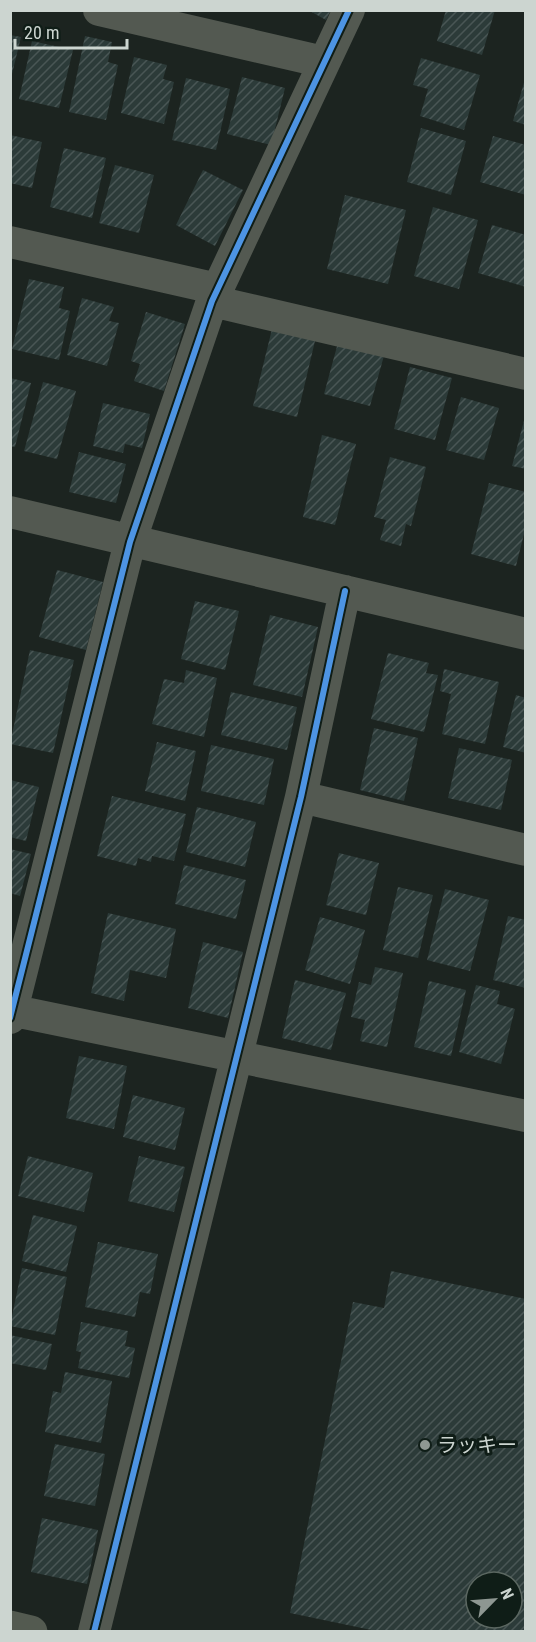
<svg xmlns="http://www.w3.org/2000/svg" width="536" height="1642" font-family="'Roboto Condensed','Noto Sans JP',sans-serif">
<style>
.building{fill:url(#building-hatch);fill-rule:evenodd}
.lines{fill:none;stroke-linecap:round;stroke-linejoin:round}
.street{stroke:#535951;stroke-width:32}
.primary{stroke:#535a50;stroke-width:33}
.cycleway-casing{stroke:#0f1d17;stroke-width:10}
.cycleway{stroke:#4d94e3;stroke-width:6}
.poi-dot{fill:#8e9792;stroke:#0f1d17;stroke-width:2}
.labels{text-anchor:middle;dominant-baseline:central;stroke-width:6;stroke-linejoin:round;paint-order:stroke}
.poi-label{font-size:20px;fill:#ccd5d0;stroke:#0f1d17;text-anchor:start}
</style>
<defs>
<pattern id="building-hatch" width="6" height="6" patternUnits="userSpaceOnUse" patternTransform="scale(1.5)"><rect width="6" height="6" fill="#2c3b39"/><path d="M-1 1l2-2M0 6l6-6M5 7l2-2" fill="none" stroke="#495655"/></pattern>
</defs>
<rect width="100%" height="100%" fill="#1c2420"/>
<path class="building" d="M308,10H331L326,20Z
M446,10H495L482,55L437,41Z
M10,35L21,37L11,78H10Z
M85,36L112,42L108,62L118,65L106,120L69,112Z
M32,41L73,50L59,108L19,99Z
M134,57L167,65L163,79L174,82L164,124L121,113Z
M421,58L480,75L464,130L420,116L428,89L413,85Z
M242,77L285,88L271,145L227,134Z
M186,78L230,89L216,150L172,140Z
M525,79H526V125L513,121Z
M421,128L466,141L451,195L407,182Z
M10,135L42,142L32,188L10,183Z
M493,136L526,145V195L480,182Z
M64,148L106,158L92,218L50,207Z
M115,165L154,175L139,233L99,223Z
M203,170L243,190L215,246L176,225Z
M345,195L406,210L388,284L327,269Z
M433,207L478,220L459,289L414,276Z
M492,225L526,235V287L478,273Z
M29,279L64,287L59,308L70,311L59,360L12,349Z
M82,298L114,307L109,321L119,323L107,366L67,355Z
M146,312L185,324L164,391L134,381L140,364L131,361Z
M276,313L319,324L297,417L253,406Z
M339,339L385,352L370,406L324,394Z
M410,367L452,378L435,440L394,429Z
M10,378L31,383L15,447L10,446Z
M43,382L76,391L57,459L24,451Z
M461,397L499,408L484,460L446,450Z
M103,403L150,414L142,448L125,444L123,453L93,446Z
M525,417H526V469L512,466Z
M322,435L356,444L335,525L303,517Z
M79,452L126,464L116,503L69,492Z
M390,457L426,467L411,526L406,524L401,546L380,540L386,520L374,517Z
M489,483L526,492V526L516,566L471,554Z
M57,570L103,582L86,650L39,637Z
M195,601L239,611L225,670L181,659Z
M270,615L318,627L302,697L253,685Z
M30,650L74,660L53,753L10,744Z
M388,653L429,663L426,673L438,675L424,732L371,719Z
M444,669L499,682L485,744L442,734L451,694L440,691Z
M186,670L217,678L204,737L152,724L164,679L184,683Z
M231,692L297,707L287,750L221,735Z
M516,695L526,698V753L503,747Z
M374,728L418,738L404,801L360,790Z
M157,742L196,751L185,801L145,791Z
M211,745L274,759L264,805L201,791Z
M459,748L512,760L501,810L448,798Z
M10,780L39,787L26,841L10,837Z
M112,796L186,814L174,861L152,856L151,862L138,858L136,866L97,856Z
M197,807L256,822L245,867L186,852Z
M10,849L31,854L20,896L10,893Z
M339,853L379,863L366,915L326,905Z
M184,865L246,880L236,919L175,904Z
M398,887L433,895L418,958L383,950Z
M445,889L489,900L470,971L427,960Z
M108,913L176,929L166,978L130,970L124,1001L91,993Z
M508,916L526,920V988L493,980Z
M320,917L365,930L350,984L305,970Z
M203,942L243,952L228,1018L188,1008Z
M375,967L403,973L387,1047L360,1041L365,1020L351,1017L359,982L371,985Z
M295,980L346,993L331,1050L282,1038Z
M429,981L466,990L451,1056L414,1047Z
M476,985L500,991L497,1004L515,1009L501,1064L459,1052Z
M79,1056L127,1066L114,1129L66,1118Z
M133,1095L185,1108L175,1150L123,1137Z
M28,1156L93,1173L84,1212L18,1196Z
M139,1156L185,1167L174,1212L128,1201Z
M33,1215L77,1226L66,1272L22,1261Z
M98,1242L158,1254L150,1294L140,1292L135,1317L85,1307Z
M22,1268L67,1277L55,1335L10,1326Z
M391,1271L526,1299V1632H381L290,1613L353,1302L384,1308ZM476,1582H512V1618H476Z
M81,1322L128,1331L125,1346L135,1348L129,1378L78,1368L81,1352L76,1351Z
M10,1335L52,1344L46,1370L10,1363Z
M65,1372L112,1381L101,1443L45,1432L53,1391L61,1393Z
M55,1444L105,1454L95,1506L44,1496Z
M42,1518L98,1530L87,1584L31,1572Z"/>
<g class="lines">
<path class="street" d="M99,10L324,62
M10,242L218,289
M212,301L526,374
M10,512L526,634
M301,797L526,850
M10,1010L526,1116
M10,1018L130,542L212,301L349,10
M94,1632L301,797L345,591"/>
<path class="primary" d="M10,1627L31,1632"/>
<g class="cycleway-casing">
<path id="cycleway" d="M10,1018L130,542L212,301L349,10
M94,1632L301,797L345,591"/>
</g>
<use href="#cycleway" class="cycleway"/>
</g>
<circle class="poi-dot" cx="425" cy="1445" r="6"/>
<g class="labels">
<g class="poi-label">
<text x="437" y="1445">ラッキー</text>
</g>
</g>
<rect width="536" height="1642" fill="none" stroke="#ccd5d0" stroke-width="24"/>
<g transform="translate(494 1600) rotate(65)"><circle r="28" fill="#0f1d17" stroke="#5b6761" stroke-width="1.5"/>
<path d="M0-4.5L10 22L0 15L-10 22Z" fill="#8e9792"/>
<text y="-9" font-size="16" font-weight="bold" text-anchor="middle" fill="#ccd5d0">N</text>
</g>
<path d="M15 39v9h112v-9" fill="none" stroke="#ccd5d0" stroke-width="3"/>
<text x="24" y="39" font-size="18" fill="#ccd5d0" stroke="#0f1d17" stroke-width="4.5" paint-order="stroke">20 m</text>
</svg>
